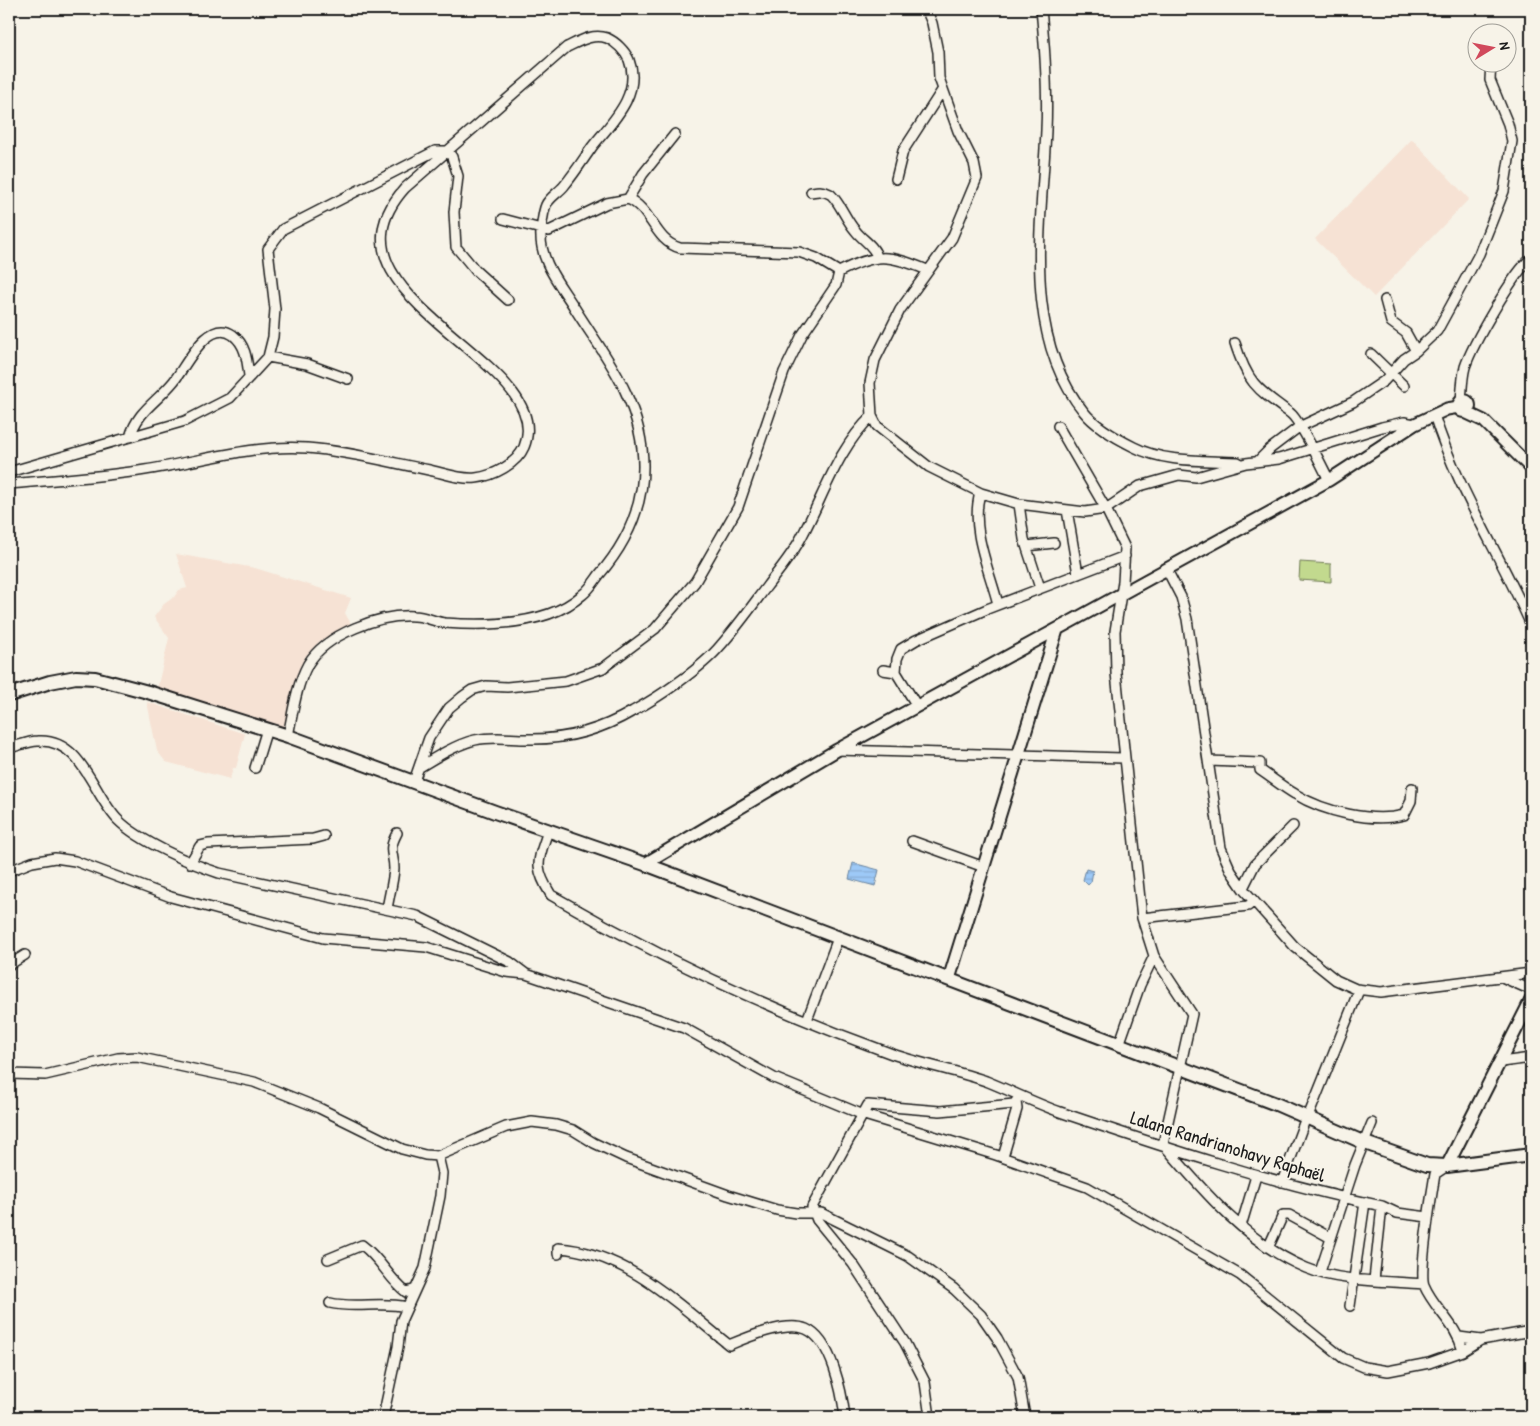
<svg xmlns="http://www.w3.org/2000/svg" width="1540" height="1426" font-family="'Patrick Hand',sans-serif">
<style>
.built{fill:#f6e2d4}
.grass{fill:#c2d98e;stroke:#6f7a55}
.water{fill:url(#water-rules);stroke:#69849f}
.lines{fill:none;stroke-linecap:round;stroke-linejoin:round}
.minor-casing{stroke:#1c1c1c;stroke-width:12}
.tertiary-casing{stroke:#1c1c1c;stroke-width:15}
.secondary-casing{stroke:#1c1c1c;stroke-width:16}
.minor{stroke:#f7f3e8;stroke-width:9}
.tertiary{stroke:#f7f3e8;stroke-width:11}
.secondary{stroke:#f7f3e8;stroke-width:12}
.labels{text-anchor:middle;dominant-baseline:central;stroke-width:4;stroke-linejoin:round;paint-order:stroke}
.street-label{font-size:19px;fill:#1c1c1c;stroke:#f7f3e8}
</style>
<defs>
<pattern id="water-rules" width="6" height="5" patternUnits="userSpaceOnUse" patternTransform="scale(1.25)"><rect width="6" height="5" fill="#9dc9f7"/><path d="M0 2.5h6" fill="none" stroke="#87acd3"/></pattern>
</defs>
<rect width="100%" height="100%" fill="#f7f3e8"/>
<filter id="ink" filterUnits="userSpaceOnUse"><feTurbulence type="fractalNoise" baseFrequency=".02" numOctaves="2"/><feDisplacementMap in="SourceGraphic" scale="10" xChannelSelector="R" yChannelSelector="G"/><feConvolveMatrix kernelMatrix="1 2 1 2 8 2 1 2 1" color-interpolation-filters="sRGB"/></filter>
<g filter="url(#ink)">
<path class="built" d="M1412,139L1469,199L1374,297L1315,239Z
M176,554L255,568L351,598L345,613L351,624L320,641L305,657L297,674L285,728L157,689L169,638L154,617L164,604L174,597L179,590L187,588Z
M147,702L245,734L236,768H233L230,779L166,762L157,751Z"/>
<path class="grass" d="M1300,562L1331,564V582L1299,580Z"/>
<path class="water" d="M853,863L879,870L875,886L849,879Z
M1086,869L1093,871L1091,882L1088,885L1083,880Z"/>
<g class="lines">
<g class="minor-casing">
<path id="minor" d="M926,9L932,23L938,52L939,78L958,131L974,163L977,178L952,238L900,310L875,360L870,383L872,416L877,426L901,445L929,467L981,493L1019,504L1085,512L1106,509L1140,486L1179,475L1196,477L1246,463L1279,459L1382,427L1404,422L1415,424
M1041,9C1045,49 1048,89 1046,130C1042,222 1021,335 1084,412C1095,426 1118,439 1134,447C1165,463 1204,460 1238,462
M896,179L903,151L943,89
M811,192C818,191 823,190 830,194C838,199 847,222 855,230C861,239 875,246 877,257
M628,199L643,174L675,134
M503,219L549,231L607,203L628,199C652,209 654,241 680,248L799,252L816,258L839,272
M839,272C876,253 888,254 927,270
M1385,300L1391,322L1406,333L1416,351
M1235,343C1248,384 1257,389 1290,413C1299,419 1323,468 1329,480
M1371,354L1404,386
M268,357L307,364L348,379
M1461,402C1462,390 1462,378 1465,367C1472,346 1514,271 1531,259
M1434,415C1457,489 1500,554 1531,625
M1058,426L1106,509L1125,548L1123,582L1115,631L1116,673L1142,918L1154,956L1140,985L1119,1045
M130,437C138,410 156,403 174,381C186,366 208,317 233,335C246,345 247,360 249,376
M1258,461L1270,449L1299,427L1353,402L1384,381L1404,359L1416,351L1437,331L1479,254L1504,191L1512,141L1508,124L1490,80L1491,62
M9,472L185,421L230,398L268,357L273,337L275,309L268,249L283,229L435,151H448L452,157L458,176L454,212L456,247L476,271L508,300
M9,484C54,480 100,477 145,470C198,462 253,444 307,448C347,451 389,462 429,470C443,473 462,480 476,478C493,476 517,464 524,447C560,360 307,297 405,188L567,47C580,41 593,33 607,38C616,42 625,51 629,60C642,94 612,122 592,147C583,160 574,174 564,186C559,192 549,198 546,205C543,211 542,224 541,231C539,261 559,283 574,307C591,335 613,363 626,393C656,459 646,521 599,575C594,582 589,590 582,595C549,625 487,626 445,623C435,622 425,616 414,616C380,614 326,634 308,664C296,686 293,712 288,736
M980,493C970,529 989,569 998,604
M1019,504L1024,539L1040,588
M1067,510L1078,574
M1027,546L1054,543
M1167,570L1181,597L1187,619L1221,848L1231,871L1244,890L1295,947L1336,980L1356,989L1381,992L1531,973
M883,670L896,672L917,706
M896,672L897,659L901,649L916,640L987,609L1125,556
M9,748C18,746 29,741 38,741C82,738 93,795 118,820C139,841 191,864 219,873L417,916L510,962L526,974L684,1028L774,1078L861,1114L996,1155L1087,1187L1240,1275L1343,1358L1364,1367L1388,1371L1429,1363L1463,1351L1481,1340L1531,1331
M837,750L1123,758
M1209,761L1260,763V770C1272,778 1283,787 1295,794C1324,812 1372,823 1404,815L1411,801L1412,788
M420,767C436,757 457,744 475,740C493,736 509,739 528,739C565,740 601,730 633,711C659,697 702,668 721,645C738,626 752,606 767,586C779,570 793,554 802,536C824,495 838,448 872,416
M255,768L267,729
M414,781L429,738L449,708L462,697L472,690L486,686L507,687L566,681L603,668L655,629L695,582L738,507L784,372L802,335L836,285L839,272
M548,831C538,861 533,866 551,895C658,957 771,1010 887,1052C919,1064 954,1070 986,1081C1011,1091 1035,1103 1060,1112C1166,1148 1272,1183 1382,1206L1397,1213L1428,1217
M912,841L984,867
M190,863L200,846L208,844L313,839L324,836
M9,871L32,862L55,858L75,861L171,897L323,938L426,947L506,972L526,974
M1243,888L1255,864L1293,826
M387,909C389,896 393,882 394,869C394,852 387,852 397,833
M1142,918L1248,906L1254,901
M1154,956L1192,1014L1163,1144C1203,1191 1248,1244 1306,1268C1339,1282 1388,1281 1423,1284
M9,965L25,955
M1504,978L1531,990
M807,1020L838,938
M1501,1062L1531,1058
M9,1074L45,1075L118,1058L137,1057L254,1082L319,1108L402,1149L425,1155L438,1156L506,1127L532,1122L556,1125L573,1130L594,1143L626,1158L728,1195L777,1210L796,1213H821L908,1256L954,1289L981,1315L997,1338L1018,1377L1025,1417
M1003,1157L1017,1109L1016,1102
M1447,1166L1435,1174C1432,1192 1419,1272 1424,1285C1434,1309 1456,1323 1463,1351
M1282,1182L1305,1120L1308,1117L1359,990
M1241,1226L1256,1176
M1269,1246L1283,1215H1289L1331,1238
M558,1254V1248C626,1252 679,1305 729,1345C748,1337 786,1321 806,1329C832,1340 842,1393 845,1417
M328,1259L362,1245C381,1259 389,1279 406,1292L413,1290
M1320,1272L1355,1165L1372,1123
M1374,1280L1382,1206
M330,1303C355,1309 381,1301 407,1307
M1350,1306L1365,1202
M1459,1337L1481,1340
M383,1417L398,1347L401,1321L425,1268L440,1196L442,1173L438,1156
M930,1417L925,1382L905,1343L853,1264L817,1220L812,1207L868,1105L940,1111L1014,1104L1020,1096"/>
</g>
<g class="tertiary-casing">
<path id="tertiary" d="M1458.5 406a5.5 5.5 0 1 1 11 0a5.5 5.5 0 1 1-11 0Z
M1465,412L1484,421L1531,468
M645,864L837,750L1329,480L1415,424L1447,409L1459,407
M949,979L1057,630
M1447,1166L1531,1000"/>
</g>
<g class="secondary-casing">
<path id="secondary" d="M9,695L50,682L76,677L95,678L148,692L288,736L495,812L645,864L1276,1104L1365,1143L1427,1165L1447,1166L1531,1155"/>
</g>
<use href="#minor" class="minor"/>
<use href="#tertiary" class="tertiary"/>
<use href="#secondary" class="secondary"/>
</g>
</g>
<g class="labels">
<g class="street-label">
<text transform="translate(1228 1146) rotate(17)">Lalana Randrianohavy Raphaël</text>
</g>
</g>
<rect width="1540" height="1426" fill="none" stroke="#f7f3e8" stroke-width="30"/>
<rect x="15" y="15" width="1510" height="1396" fill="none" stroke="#1c1c1c" stroke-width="2" filter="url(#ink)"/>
<g transform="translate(1492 48) rotate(80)"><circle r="24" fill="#f7f3e8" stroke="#9f9d96"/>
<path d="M0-4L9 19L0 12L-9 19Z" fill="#d1495b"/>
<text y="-8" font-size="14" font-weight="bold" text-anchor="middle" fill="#1c1c1c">N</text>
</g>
</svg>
